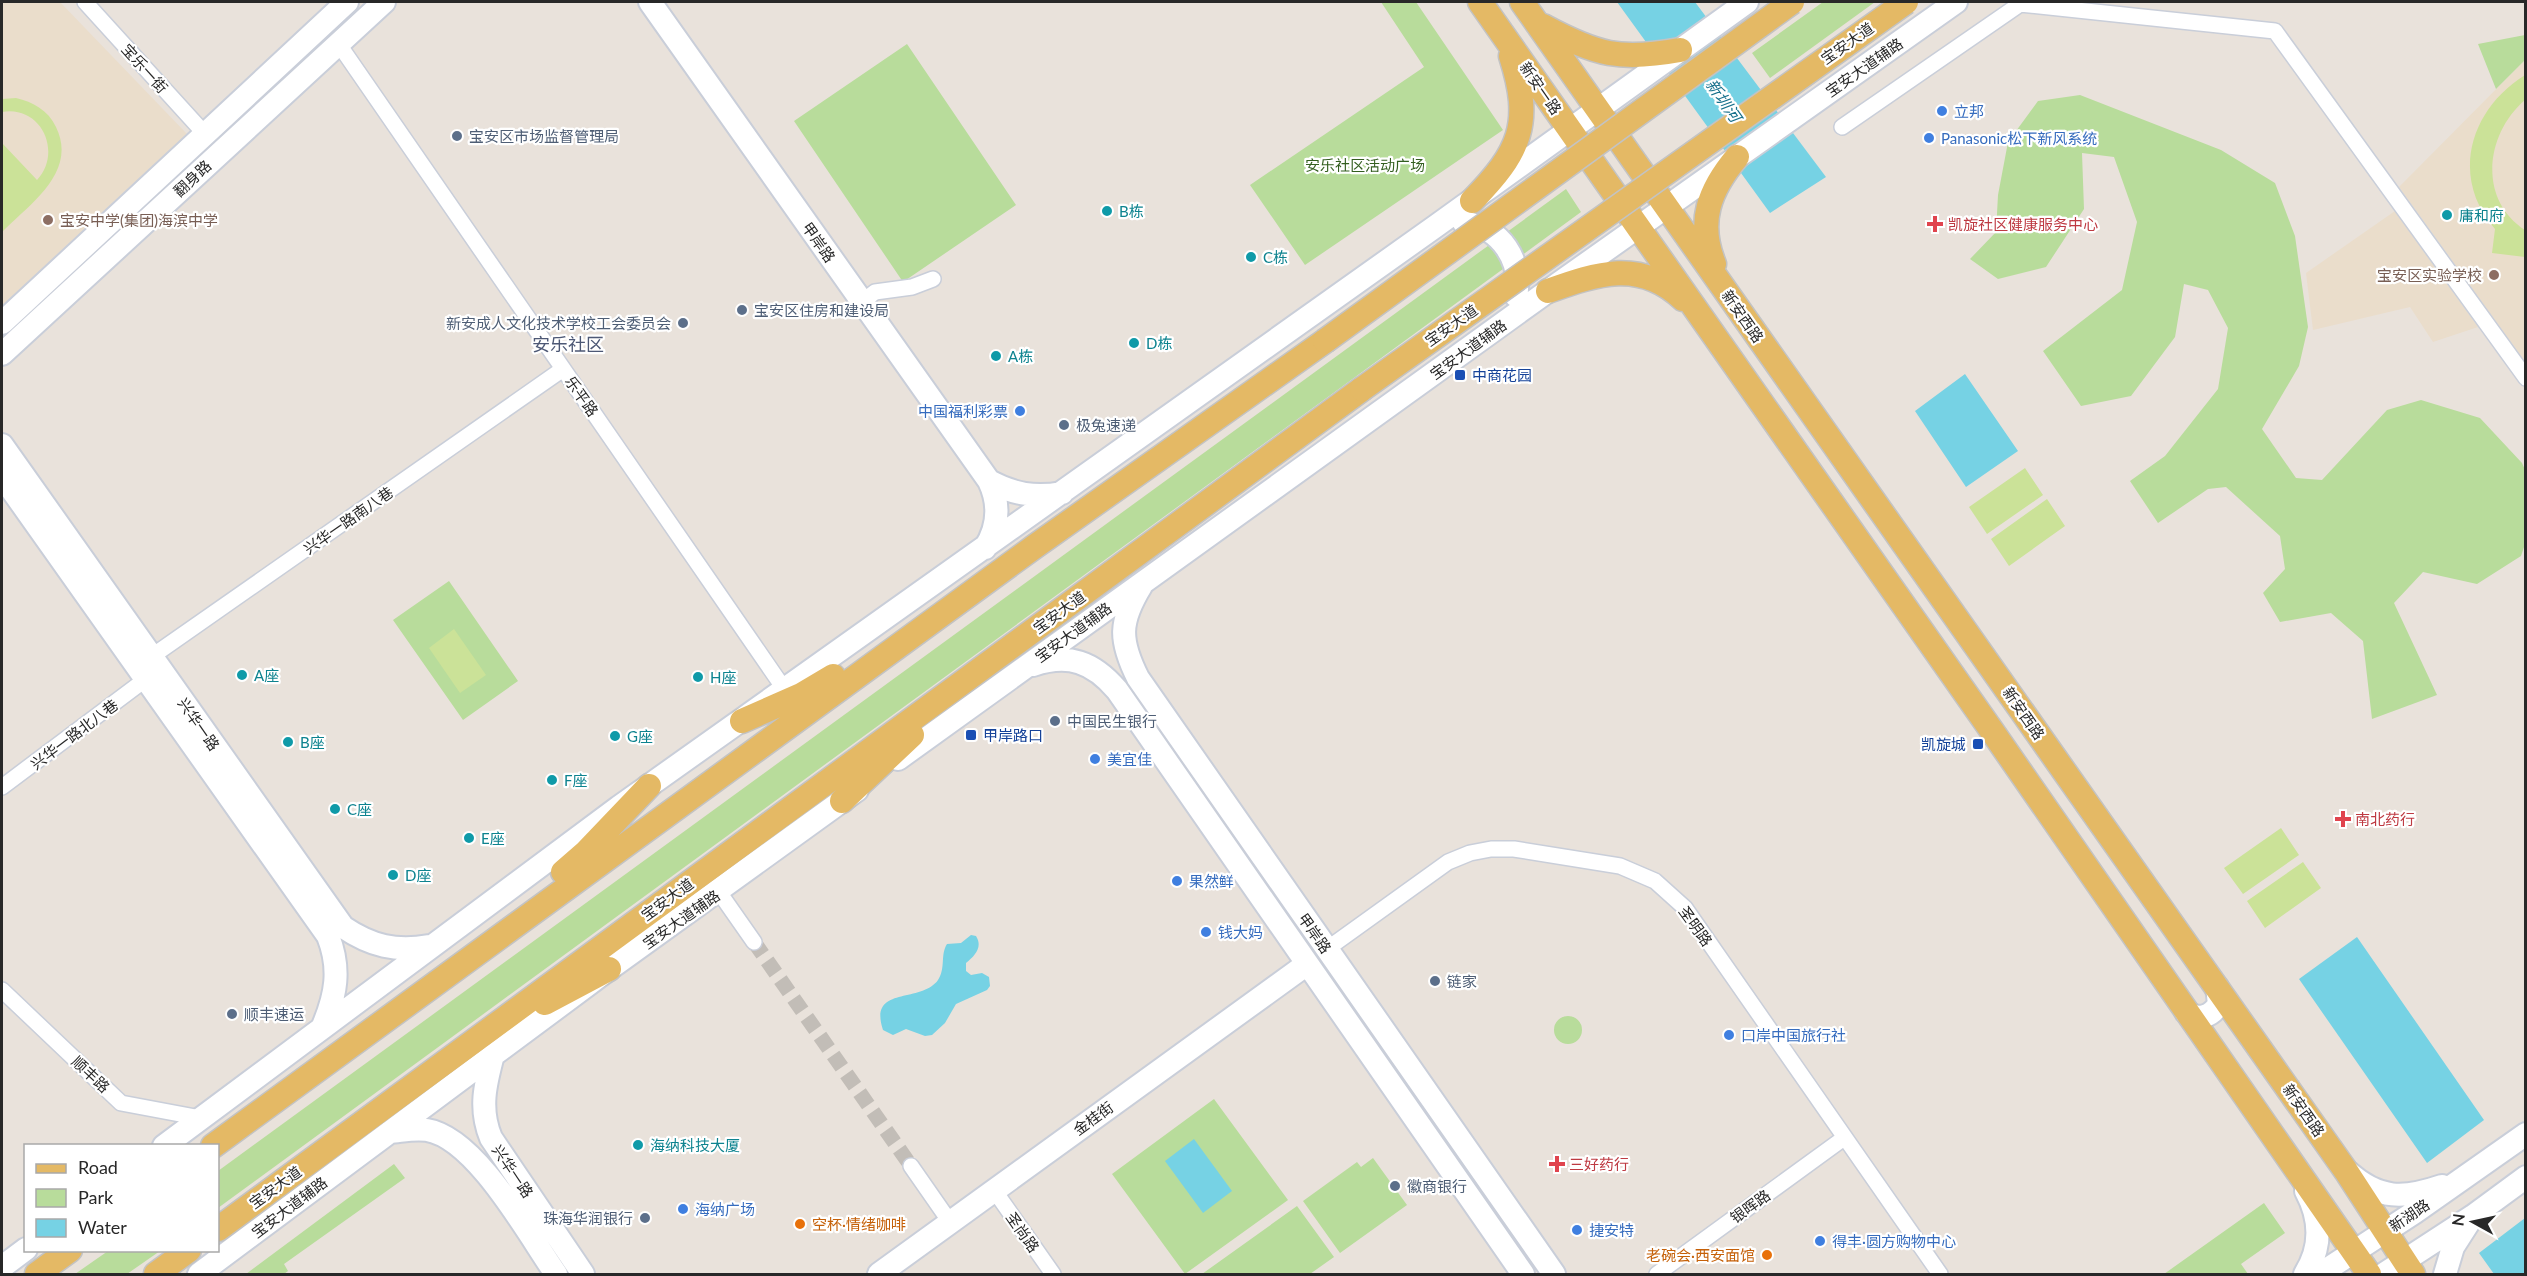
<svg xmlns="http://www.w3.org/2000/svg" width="2527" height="1276" font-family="Lato,'Noto Sans SC',sans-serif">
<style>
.education{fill:#eaddcb}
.green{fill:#b8dc9b}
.pitch{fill:#cbe298}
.water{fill:#76d2e4}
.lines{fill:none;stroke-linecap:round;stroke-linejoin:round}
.street-tunnel{stroke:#c2bdb7;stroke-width:15;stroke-dasharray:15 8;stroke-linecap:butt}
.street-casing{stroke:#c9ced9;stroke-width:18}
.secondary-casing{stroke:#c9ced9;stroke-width:26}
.primary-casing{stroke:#c3c3c3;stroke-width:27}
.street{stroke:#fff;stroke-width:15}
.secondary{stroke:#fff;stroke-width:22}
.primary{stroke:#e4b965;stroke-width:24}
.primary-bridge-casing{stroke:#c3c3c3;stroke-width:27;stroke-linecap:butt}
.primary-bridge{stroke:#e4b965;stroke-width:24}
.shop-dot{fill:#3f7fe0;stroke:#fff;stroke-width:2}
.service-dot{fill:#5c6f8a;stroke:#fff;stroke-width:2}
.culture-dot{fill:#0f9aa8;stroke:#fff;stroke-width:2}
.education-dot{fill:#8d6e63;stroke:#fff;stroke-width:2}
.health-dot{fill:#e0444e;stroke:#fff;stroke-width:2}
.transit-dot{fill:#1a4fb4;stroke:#fff;stroke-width:2}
.food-dot{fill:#e8710a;stroke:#fff;stroke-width:2}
.labels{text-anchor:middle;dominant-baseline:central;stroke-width:4.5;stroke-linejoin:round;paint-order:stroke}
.street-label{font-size:15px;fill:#282828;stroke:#fff}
.shop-label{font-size:15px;fill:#366cbe;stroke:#fff;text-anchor:start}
.service-label{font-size:15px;fill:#4e5e75;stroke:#fff;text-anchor:start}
.park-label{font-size:15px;fill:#335e1f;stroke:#fff}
.culture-label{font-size:15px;fill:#0d838f;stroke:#fff;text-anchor:start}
.education-label{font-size:15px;fill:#785e54;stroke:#fff;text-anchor:start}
.health-label{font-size:15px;fill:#be3a42;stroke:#fff;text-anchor:start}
.transit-label{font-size:15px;fill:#164399;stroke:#fff;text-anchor:start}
.food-label{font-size:15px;fill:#c56008;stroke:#fff;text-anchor:start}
.water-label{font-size:16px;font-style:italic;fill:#18718c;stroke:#fff}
.quarter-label{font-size:18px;fill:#4d5875;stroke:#fff}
</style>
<rect width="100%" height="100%" fill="#e9e2db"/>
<path class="education" d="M2,2H60L187,134L2,306Z
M2525,60V362L2399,187Z
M2395,211L2478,327L2433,342L2410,307L2313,330L2306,273Z"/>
<path class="green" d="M1381,2H1416L1503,130L1305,265L1250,185L1424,67Z
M1823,2H1875L1770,78L1752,53Z
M2525,35V60L2496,89L2478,44Z
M907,44L1016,205L903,282L794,121Z
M2080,95L2221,150L2275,183L2295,236L2308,327L2299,366L2262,429L2296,478L2322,480L2387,410L2421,400L2480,418L2522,463L2526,472L2525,544L2521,556L2477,584L2423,572L2394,603L2437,695L2372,719L2363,641L2331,613L2280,622L2263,593L2285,569L2280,536L2226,487L2208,489L2158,523L2130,481L2165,456L2218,389L2228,328L2208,290L2184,284L2175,337L2131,396L2081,406L2043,351L2122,290L2137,222L2114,157L2082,153L2084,209L2046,267L1998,279L1970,259L1996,232L1998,195L2008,142L2038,101Z
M1566,189L1581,212L218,1208V1171Z
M449,581L518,681L463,720L393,620Z
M1554 1030a14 14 0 1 1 28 0a14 14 0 1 1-28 0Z
M1214,1099L1288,1200L1185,1274L1112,1174Z
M1373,1158L1407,1205L1340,1253L1303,1201L1357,1162L1361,1167Z
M394,1164L405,1178L284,1264L288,1271L284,1274H246Z
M2264,1203L2285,1233L2241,1264L2248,1274H2164Z
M1297,1206L1334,1257L1310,1274H1202Z
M108,1251V1250L160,1251L127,1274H75Z"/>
<path class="pitch" d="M2525,75V100C2486,133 2477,199 2525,230V257L2492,253L2495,229C2450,178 2469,110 2525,75Z
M16,98C33,102 48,110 56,127C78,172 30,204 2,232V143L37,180C63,152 41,105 2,112V99Z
M2025,468L2043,495L1987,534L1969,507Z
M2047,499L2065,526L2009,566L1991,539Z
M454,629L486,675L460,693L429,648Z
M2281,828L2299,855L2243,894L2224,868Z
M2303,862L2321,888L2265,928L2247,901Z"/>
<path class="water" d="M1617,2H1695L1826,177L1770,213Z
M1965,374L2018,451L1966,487L1915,411Z
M971,935L976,936C983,947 975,956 966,963V971L971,975L982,973L989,977L990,986L987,990L956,1004L945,1023L932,1035L925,1036L906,1029L893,1035L883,1030C868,985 921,1004 938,980C946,968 940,955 947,944L961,943Z
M2357,937L2484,1120L2427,1163L2299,979Z
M1194,1139L1232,1191L1203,1213L1165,1161Z
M2525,1218V1274H2494L2479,1253Z"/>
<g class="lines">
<path class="street-tunnel" d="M754,942L911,1166"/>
<g class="street-casing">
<path id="street" d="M85,2L205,134
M338,43L785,690
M1842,127L2020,4L2275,31L2526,378
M862,302L875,292L912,287L933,279
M2,787L146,679L151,657L563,369
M719,892L754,942
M1327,949L1448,862L1470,853L1491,849H1514L1620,866L1655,881L1685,908L1940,1274
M2,990L121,1103L201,1118
M911,1166L950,1222
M994,1190L1053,1274
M1657,1274L1844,1138"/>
</g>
<g class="secondary-casing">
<path id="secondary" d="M650,2L989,481C1000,504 999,526 985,548
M1464,223C1501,226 1523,262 1516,296
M2,323L347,2
M2,354L384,2
M2,445L343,927C371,946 396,952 429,946
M2,476L328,936C341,969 336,995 323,1026
M989,481C1013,494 1035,498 1062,493
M1141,586C1119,622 1119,640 1138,678L1554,1274
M1033,665C1069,653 1093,662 1117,690L1523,1274
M898,759L1548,291L1956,2
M2186,1012C2198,1021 2211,1017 2219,1004L2217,987
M493,1055C485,1085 479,1109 491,1138L583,1274
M390,1132C402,1131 415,1128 427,1130C476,1138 528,1234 556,1274
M164,1146L619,807L1436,226L1747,2
M2348,1172C2379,1200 2404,1199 2442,1186
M2,1267L26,1249
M199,1274L609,969L857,790
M879,1274L1307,964
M2305,1274C2322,1247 2321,1219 2306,1191
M2320,1274L2415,1212L2526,1134
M2384,1274L2473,1216L2526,1177
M2445,1274L2453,1247L2469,1222"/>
</g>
<g class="primary-casing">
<path id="primary" d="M1480,2L1992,731L2369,1274
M1522,2L2346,1171L2413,1274
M1543,26C1597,55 1620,61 1680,50
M1472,201C1520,152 1533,124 1511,56
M1714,264C1697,222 1709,190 1737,157
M1548,291C1596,274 1640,258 1683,299
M742,721L801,695L833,676
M842,801L912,735
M563,872L586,852L649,786
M545,1003L609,969
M213,1146L1034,547L1325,341
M218,1229L1362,389
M37,1274L70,1250
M156,1274L189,1250"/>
</g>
<use href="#street" class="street"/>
<use href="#secondary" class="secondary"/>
<use href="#primary" class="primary"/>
<g class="primary-bridge-casing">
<path id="primary-bridge" d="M1325,341L1792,2
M1362,389L1906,2"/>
</g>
<use href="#primary-bridge" class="primary-bridge"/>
</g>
<g class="shop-dot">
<circle cx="1942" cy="111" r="6"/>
<circle cx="1929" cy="138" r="6"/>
<circle cx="1020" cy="411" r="6"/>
<circle cx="1095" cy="759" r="6"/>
<circle cx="1177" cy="881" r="6"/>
<circle cx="1206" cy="932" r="6"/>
<circle cx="1729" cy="1035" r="6"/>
<circle cx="683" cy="1209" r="6"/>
<circle cx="1577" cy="1230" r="6"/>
<circle cx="1820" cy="1241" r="6"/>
</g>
<g class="service-dot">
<circle cx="457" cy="136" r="6"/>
<circle cx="742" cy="310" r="6"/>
<circle cx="683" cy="323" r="6"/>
<circle cx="1064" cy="425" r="6"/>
<circle cx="1055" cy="721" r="6"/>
<circle cx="1435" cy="981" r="6"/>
<circle cx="232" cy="1014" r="6"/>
<circle cx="1395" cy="1186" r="6"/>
<circle cx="645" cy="1218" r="6"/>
</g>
<g class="culture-dot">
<circle cx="1107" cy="211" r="6"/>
<circle cx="2447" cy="215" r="6"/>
<circle cx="1251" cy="257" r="6"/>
<circle cx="1134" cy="343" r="6"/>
<circle cx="996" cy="356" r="6"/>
<circle cx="242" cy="675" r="6"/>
<circle cx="698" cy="677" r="6"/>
<circle cx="615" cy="736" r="6"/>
<circle cx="288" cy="742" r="6"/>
<circle cx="552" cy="780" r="6"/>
<circle cx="335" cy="809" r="6"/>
<circle cx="469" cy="838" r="6"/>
<circle cx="393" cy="875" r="6"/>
<circle cx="638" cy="1145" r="6"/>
</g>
<g class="education-dot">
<circle cx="48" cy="220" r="6"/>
<circle cx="2494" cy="275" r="6"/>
</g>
<g class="health-dot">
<path d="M1932 215h6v6h6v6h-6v6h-6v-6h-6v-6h6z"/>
<path d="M2340 810h6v6h6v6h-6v6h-6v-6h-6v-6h6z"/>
<path d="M1554 1155h6v6h6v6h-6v6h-6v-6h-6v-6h6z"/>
</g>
<g class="transit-dot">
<rect x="1454" y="369" width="12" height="12" rx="3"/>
<rect x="965" y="729" width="12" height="12" rx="3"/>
<rect x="1972" y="738" width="12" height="12" rx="3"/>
</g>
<g class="food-dot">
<circle cx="800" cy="1224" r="6"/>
<circle cx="1767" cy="1255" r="6"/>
</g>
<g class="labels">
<g class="street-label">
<text transform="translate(1847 43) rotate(-35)">宝安大道</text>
<text transform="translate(1864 67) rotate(-35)">宝安大道辅路</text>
<text transform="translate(145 68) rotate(48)">宝乐一街</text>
<text transform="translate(1541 88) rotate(55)">新安一路</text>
<text transform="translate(192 178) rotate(-43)">翻身路</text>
<text transform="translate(819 242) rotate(55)">甲岸路</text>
<text transform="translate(1743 316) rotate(55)">新安西路</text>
<text transform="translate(1451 325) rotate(-35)">宝安大道</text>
<text transform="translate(1468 349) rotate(-36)">宝安大道辅路</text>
<text transform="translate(582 396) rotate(55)">乐平路</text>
<text transform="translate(348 520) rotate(-35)">兴华一路南八巷</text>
<text transform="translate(1059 612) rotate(-36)">宝安大道</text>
<text transform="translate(1073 632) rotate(-36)">宝安大道辅路</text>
<text transform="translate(2024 713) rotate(55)">新安西路</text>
<text transform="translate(199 724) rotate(55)">兴华一路</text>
<text transform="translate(74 734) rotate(-37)">兴华一路北八巷</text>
<text transform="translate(667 899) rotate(-36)">宝安大道</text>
<text transform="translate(681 919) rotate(-35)">宝安大道辅路</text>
<text transform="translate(1696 926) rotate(54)">圣明路</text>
<text transform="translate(1315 933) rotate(55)">甲岸路</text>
<text transform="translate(91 1074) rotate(43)">顺丰路</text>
<text transform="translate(2304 1110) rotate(55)">新安西路</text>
<text transform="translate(1093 1118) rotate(-36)">金桂街</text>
<text transform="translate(513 1171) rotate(56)">兴华一路</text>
<text transform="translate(275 1187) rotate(-36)">宝安大道</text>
<text transform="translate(1750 1206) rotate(-36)">银晖路</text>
<text transform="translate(289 1207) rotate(-37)">宝安大道辅路</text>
<text transform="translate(2409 1215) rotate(-34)">新湖路</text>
<text transform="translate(1023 1232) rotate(55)">圣尚路</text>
</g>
<g class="shop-label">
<text x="1954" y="111">立邦</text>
<text x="1941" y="138">Panasonic松下新风系统</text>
<text x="1008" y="411" text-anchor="end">中国福利彩票</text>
<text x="1107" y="759">美宜佳</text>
<text x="1189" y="881">果然鲜</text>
<text x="1218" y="932">钱大妈</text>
<text x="1741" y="1035">口岸中国旅行社</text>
<text x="695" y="1209">海纳广场</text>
<text x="1589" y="1230">捷安特</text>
<text x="1832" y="1241">得丰·圆方购物中心</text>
</g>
<g class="service-label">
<text x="469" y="136">宝安区市场监督管理局</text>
<text x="754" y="310">宝安区住房和建设局</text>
<text x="671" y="323" text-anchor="end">新安成人文化技术学校工会委员会</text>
<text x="1076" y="425">极兔速递</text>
<text x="1067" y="721">中国民生银行</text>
<text x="1447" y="981">链家</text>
<text x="244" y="1014">顺丰速运</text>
<text x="1407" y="1186">徽商银行</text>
<text x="633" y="1218" text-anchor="end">珠海华润银行</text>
</g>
<g class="park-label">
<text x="1365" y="165">安乐社区活动广场</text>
</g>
<g class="culture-label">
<text x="1119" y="211">B栋</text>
<text x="2459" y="215">庸和府</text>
<text x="1263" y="257">C栋</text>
<text x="1146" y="343">D栋</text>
<text x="1008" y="356">A栋</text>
<text x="254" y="675">A座</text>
<text x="710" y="677">H座</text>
<text x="627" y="736">G座</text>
<text x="300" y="742">B座</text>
<text x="564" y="780">F座</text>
<text x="347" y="809">C座</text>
<text x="481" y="838">E座</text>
<text x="405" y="875">D座</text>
<text x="650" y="1145">海纳科技大厦</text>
</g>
<g class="education-label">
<text x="60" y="220">宝安中学(集团)海滨中学</text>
<text x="2482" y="275" text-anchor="end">宝安区实验学校</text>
</g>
<g class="health-label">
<text x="1948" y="224">凯旋社区健康服务中心</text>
<text x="2355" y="819">南北药行</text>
<text x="1569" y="1164">三好药行</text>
</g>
<g class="transit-label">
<text x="1472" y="375">中商花园</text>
<text x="983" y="735">甲岸路口</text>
<text x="1966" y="744" text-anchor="end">凯旋城</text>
</g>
<g class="food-label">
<text x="812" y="1224">空杯·情绪咖啡</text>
<text x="1755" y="1255" text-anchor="end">老碗会·西安面馆</text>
</g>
<g class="water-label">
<text transform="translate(1724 100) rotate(55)">新圳河</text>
</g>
<g class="quarter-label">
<text x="568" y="344">安乐社区</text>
</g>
</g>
<rect width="2527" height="1276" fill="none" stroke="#282828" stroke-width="6"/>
<rect x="24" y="1144" width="195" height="108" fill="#ffffff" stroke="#a9a9a9" stroke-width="1.5"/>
<rect x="36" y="1164" width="30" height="9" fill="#e4b965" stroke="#a9a9a9" stroke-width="1.5"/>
<text x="78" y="1174" font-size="18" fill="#282828">Road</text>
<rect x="36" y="1189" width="30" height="18" fill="#b8dc9b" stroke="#a9a9a9" stroke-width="1.5"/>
<text x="78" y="1204" font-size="18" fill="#282828">Park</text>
<rect x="36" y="1219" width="30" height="18" fill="#76d2e4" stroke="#a9a9a9" stroke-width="1.5"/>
<text x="78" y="1234" font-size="18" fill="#282828">Water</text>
<g transform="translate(2473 1222) rotate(278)" stroke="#ffffff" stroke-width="4.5" paint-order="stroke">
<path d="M0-4.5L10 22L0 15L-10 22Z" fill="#282828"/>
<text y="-9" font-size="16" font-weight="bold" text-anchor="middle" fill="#282828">N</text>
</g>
</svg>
